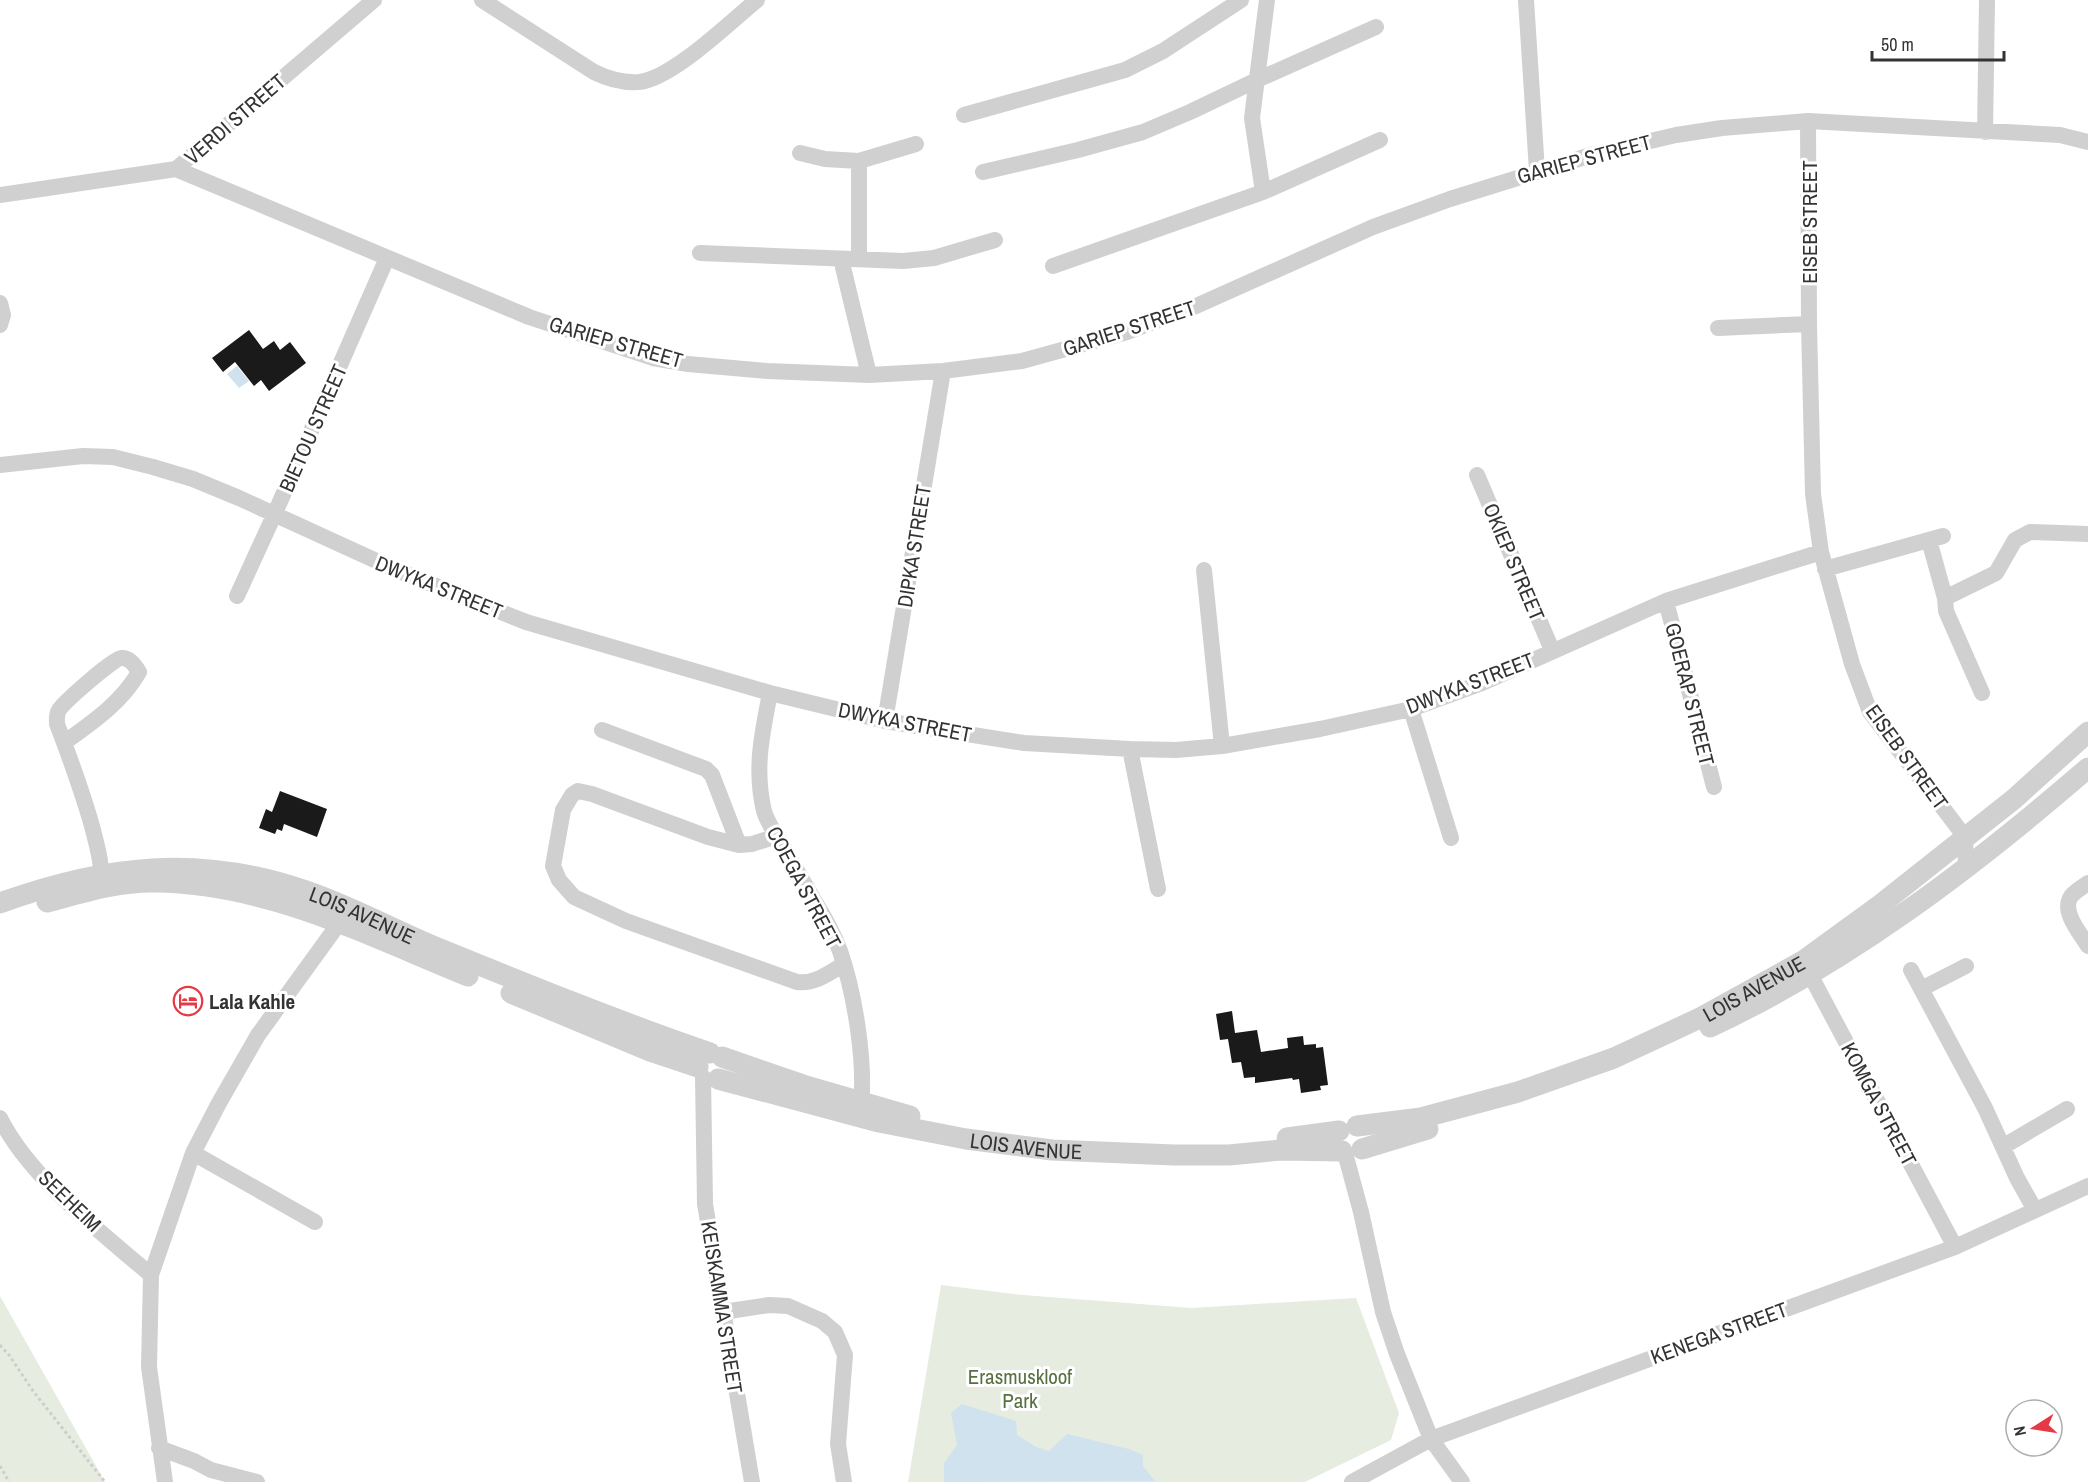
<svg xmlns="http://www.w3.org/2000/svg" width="2088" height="1482" font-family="'Archivo Narrow',sans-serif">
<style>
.green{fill:#e6ecdf}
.water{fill:#cfe2ee}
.building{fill:#1a1a1a}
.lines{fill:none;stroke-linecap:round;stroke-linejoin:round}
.path{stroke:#cdcdcd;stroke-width:3;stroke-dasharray:3 3;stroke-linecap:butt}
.minor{stroke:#d0d0d0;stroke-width:16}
.tertiary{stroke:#d0d0d0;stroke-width:21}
.labels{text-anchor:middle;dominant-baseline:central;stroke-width:6;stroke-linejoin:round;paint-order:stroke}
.street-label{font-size:21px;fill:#333;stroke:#fff}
.poi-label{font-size:21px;font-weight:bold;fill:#333;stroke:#fff;text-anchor:start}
.park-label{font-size:21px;fill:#56703f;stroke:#fff}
</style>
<rect width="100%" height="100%" fill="#fff"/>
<path class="green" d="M941,1285L1023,1295L1192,1308L1356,1298L1399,1413L1391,1440L1305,1482H908Z
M0,1296L105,1482H0Z"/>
<path class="water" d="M237,366L249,381L239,388L227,374Z
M962,1404L1016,1421L1017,1435L1036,1447L1049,1451L1067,1434L1129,1449L1143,1455V1466L1155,1481L944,1482V1463L957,1445L951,1413Z"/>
<path class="building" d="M249,330L263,349L274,341L280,350L290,342L306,363L269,391L261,380L254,386L235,362L223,372L212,358Z
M280,791L327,809L317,837L284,824L282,831L277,829L275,834L259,828L266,809L272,812Z
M1232,1011L1235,1033L1257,1030L1261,1052L1288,1048L1287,1038L1303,1036L1304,1045L1316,1044V1048L1323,1047L1328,1085L1320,1086L1321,1090L1301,1093L1299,1079L1293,1080L1292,1078L1255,1083V1077L1244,1078L1241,1062L1232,1063L1228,1039L1220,1040L1216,1014Z"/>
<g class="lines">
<path class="path" d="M0,1345L9,1355L33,1391L105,1482
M0,1466L9,1482"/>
<path class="minor" d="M482,0L594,72C608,79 623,83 639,82C672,79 730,22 757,0
M1526,0L1537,171
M964,115L1125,70L1163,51L1241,0
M1808,121L1809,324L1813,494L1821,552L1852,664L1870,712L1965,837L1966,867
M1985,132L1987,0
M800,153L825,159L859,161
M176,169L529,317L653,358L688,364L767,371L869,375L943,371L1022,361L1127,332L1196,306L1373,227L1450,199L1591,155L1676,135L1722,128L1808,121L2060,135L2088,142
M983,172L1078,150L1143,132L1190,112L1257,80L1376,27
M1263,192L1380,140
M0,195L176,169L374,0
M700,253L903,261L934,258L995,240
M841,259L869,375
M859,259V161L916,144
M1053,266L1263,192L1252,118L1267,0
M0,303L3,315L0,325
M1718,328L1809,324
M0,465L83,456L113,457L153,467L193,479L239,498L394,569L526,622L770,693L885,721L1024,743L1130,749L1176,750L1222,746L1320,729L1411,709L1482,683L1666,601L1821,552
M1477,475L1552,650
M1929,540L1945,598
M1825,569L1943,536
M1204,570L1222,746
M237,596L275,513L387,258
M1666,601L1714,787
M770,693C762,734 754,769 764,811C767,822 775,833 781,843C792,863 804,882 815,902C825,918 834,934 840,951C855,995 867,1067 860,1113
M1982,693L1946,611L1945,598L1996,573L2015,540L2030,532L2088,534
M1411,709L1451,838
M885,721L943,371
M602,730L706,769L712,775L739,845
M65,742C93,722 122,702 139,672C135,665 129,657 121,658C114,658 64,702 59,710C56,715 57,719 57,724C70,758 82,791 92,826C97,846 103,865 101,886
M1130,749L1158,889
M777,836L752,844L739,845L708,837L592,794L578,791L572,795L563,810L553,866L559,880L574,897L626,921L797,982C815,984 828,974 844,964
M2088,883C2083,887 2073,892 2070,898C2062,913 2081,934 2088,946
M1805,965L1955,1247
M1911,970L1985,1108L2017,1178L2035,1210
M1921,989L1966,966
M703,1077L705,1204L752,1482
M0,1118C30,1178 100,1231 151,1275
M2004,1146L2067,1109
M193,1153L315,1222
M1345,1153L1361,1212L1383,1312L1397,1354L1431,1439L1462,1482
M723,1312L769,1305L788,1306L822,1321L835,1332L845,1355L838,1444L844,1482
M159,1448L194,1461L211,1470L257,1482
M165,1482L149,1367L151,1275L193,1153L219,1103L258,1035L345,915
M1352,1482L1431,1439L1955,1247L2088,1186"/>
<g class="tertiary">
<path d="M47,902C81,893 119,881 155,882C267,883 367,935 468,976"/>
<path id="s1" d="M0,903C105,865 199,854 306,891C350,906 392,929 435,947C526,984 617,1021 710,1053"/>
<path d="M511,993L650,1051L698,1067"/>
<path d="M1710,1027C1849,962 1972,868 2088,768"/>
<path d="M722,1057L803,1085L910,1116"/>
<path id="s2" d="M718,1079L879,1122L966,1139L1052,1150L1174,1155H1229L1281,1150L1342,1151"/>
<path id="s3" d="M1357,1126L1421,1118L1518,1092L1614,1058L1702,1017L1803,961L1880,905L2014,799L2088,732"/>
<path d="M1287,1138L1339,1131"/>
<path d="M1362,1149L1428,1129"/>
</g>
</g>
<defs>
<g id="hotel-ring" transform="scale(1.5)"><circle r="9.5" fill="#fff" stroke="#e63946" stroke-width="1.5"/><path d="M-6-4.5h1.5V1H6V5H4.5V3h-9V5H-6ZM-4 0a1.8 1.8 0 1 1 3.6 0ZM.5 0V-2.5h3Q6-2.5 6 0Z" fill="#e63946"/></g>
</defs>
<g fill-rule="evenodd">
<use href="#hotel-ring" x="188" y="1001"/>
</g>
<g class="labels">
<g class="street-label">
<text transform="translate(235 119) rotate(-41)">VERDI STREET</text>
<text transform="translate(1584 159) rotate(-15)">GARIEP STREET</text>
<text transform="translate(1809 222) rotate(-90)">EISEB STREET</text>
<text transform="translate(1129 328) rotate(-18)">GARIEP STREET</text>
<text transform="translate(616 342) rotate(16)">GARIEP STREET</text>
<text transform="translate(313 428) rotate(-66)">BIETOU STREET</text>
<text transform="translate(914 546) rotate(-81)">DIPKA STREET</text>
<text transform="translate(1514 562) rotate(67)">OKIEP STREET</text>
<text transform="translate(439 587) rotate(22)">DWYKA STREET</text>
<text transform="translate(1470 683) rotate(-21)">DWYKA STREET</text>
<text transform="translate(1690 694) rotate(76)">GOERAP STREET</text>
<text transform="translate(905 722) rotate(11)">DWYKA STREET</text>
<text transform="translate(1907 757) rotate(54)">EISEB STREET</text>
<text transform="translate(804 887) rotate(62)">COEGA STREET</text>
<text stroke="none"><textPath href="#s1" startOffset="374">LOIS AVENUE</textPath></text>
<text stroke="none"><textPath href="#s3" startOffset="423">LOIS AVENUE</textPath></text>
<text transform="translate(1879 1104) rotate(62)">KOMGA STREET</text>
<text stroke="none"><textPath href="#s2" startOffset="316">LOIS AVENUE</textPath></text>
<text transform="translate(70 1201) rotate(44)">SEEHEIM</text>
<text transform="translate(722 1307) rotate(81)">KEISKAMMA STREET</text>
<text transform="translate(1719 1333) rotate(-20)">KENEGA STREET</text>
</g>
<g class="poi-label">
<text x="209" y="1001">Lala Kahle</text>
</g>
<g class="park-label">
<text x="1020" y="1376">Erasmuskloof<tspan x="1020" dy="24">Park</tspan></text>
</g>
</g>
<g transform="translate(2034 1428) rotate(258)"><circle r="28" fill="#ffffff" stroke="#adadad" stroke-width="1.5"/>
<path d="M0-4.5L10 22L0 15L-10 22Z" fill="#e63946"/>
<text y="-9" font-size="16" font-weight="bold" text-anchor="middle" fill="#333333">N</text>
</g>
<path d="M1872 51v9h132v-9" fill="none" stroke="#333333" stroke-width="3"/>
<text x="1881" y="51" font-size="18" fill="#333333" stroke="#ffffff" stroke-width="4.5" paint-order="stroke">50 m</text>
</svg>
